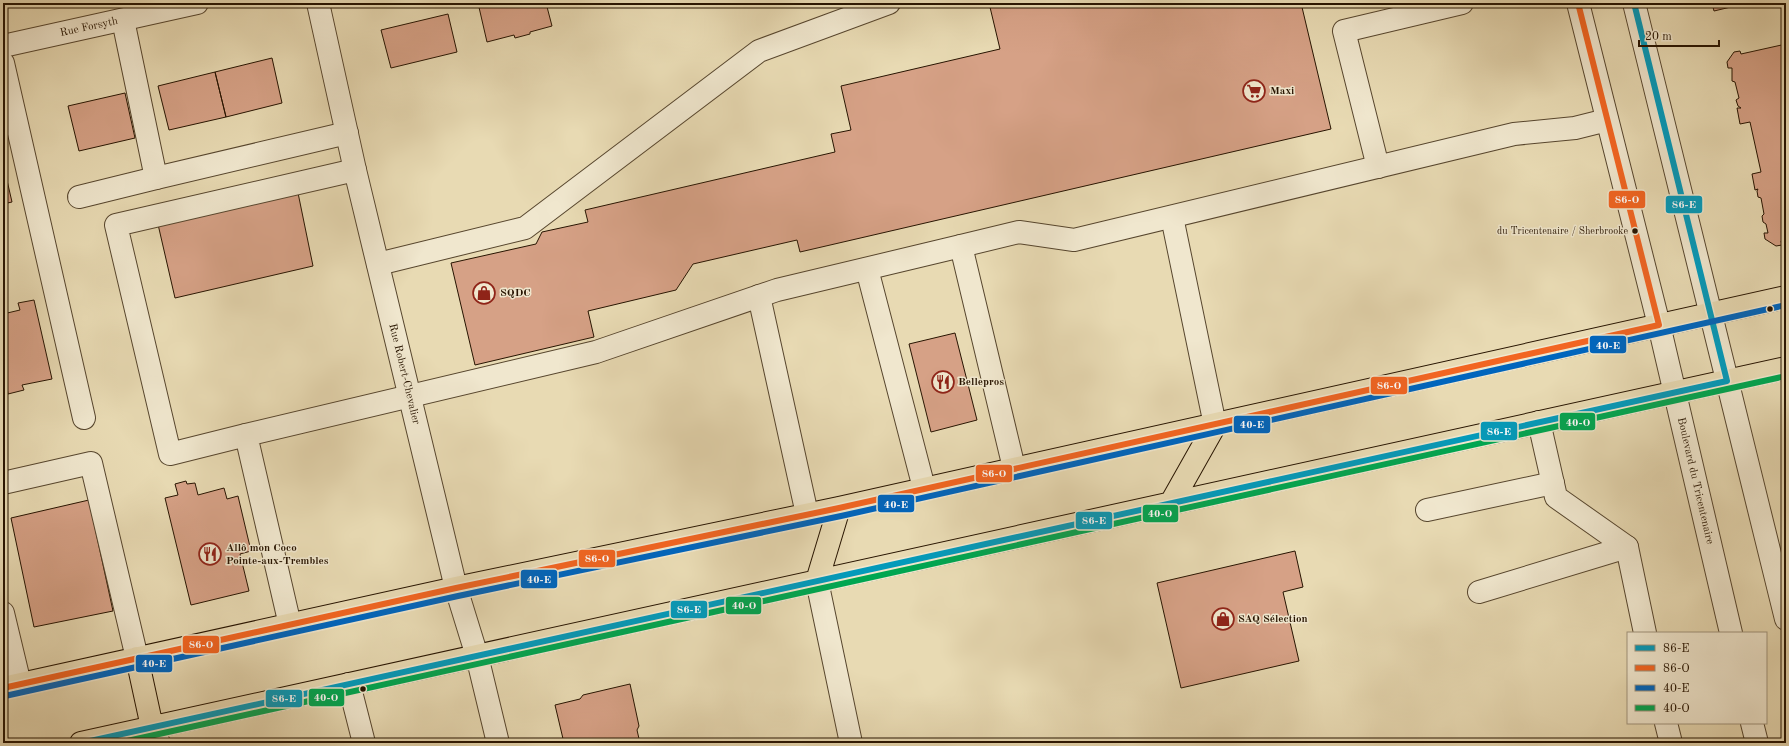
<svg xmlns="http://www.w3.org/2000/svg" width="1789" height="746" font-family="'Old Standard TT',serif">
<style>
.building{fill:#d6a186;stroke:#271401}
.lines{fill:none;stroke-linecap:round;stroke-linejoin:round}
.minor-casing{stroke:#57462e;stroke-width:24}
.major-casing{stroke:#271401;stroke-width:24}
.minor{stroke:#f0e7ce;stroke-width:22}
.major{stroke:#e8dab3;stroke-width:22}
.bus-1-casing{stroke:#f0e7ce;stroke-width:9}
.bus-2-casing{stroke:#f0e7ce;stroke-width:9}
.bus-3-casing{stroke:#f0e7ce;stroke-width:9}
.bus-4-casing{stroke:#f0e7ce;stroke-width:9}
.bus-1{stroke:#049aba;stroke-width:6}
.bus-2{stroke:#f26522;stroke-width:6}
.bus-3{stroke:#0065bd;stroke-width:6}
.bus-4{stroke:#00a651;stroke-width:6}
.bus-dot{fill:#271401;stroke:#f0e7ce;stroke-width:1.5}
.labels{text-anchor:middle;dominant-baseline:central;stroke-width:3;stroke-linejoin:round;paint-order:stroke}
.bus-label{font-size:10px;fill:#271401;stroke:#f0e7ce;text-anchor:end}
.street-label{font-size:11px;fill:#271401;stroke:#f0e7ce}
.poi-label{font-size:11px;font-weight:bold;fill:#271401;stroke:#f0e7ce;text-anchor:start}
.line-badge{stroke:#f0e7ce;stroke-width:1.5}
.badge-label{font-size:11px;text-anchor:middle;font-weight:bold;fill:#fff}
</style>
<rect width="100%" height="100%" fill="#e8dab3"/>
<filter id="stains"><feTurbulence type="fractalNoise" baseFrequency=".005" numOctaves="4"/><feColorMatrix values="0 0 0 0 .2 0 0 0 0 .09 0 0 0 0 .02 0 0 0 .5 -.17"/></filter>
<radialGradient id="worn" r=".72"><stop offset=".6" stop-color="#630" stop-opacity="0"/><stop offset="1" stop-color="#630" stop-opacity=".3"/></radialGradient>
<path class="building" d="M478,3H546L552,26L530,32V34L515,38L514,35L487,42Z
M989,3H1301L1331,129L800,252L797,240L693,264L676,290L588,311L594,337L475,365L451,263L536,244L542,232L588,222L585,210L835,152L831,134L851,130L841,86L1000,49Z
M1712,3H1735V6L1714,11Z
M448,14L457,52L391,68L381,30Z
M1786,44V240L1781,241L1782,245L1776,246L1765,239L1764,233H1768L1766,224L1763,222L1762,216L1764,214L1761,198L1758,197L1757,191L1758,189L1755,190L1752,174L1761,172L1750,122L1740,124L1737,108H1741L1738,106L1736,100L1739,98L1735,82L1732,81V68H1728L1727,62L1734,52L1740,51L1741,54Z
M272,58L282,103L226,117L215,72Z
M215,72L226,117L169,130L158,86Z
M125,93L135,138L79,151L68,106Z
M3,163L12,202L3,204Z
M297,188L313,266L175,298L157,220Z
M34,300L52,379L22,385L24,390L8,394L7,387L3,388V314L20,310L18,303Z
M955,333L977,420L931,432L909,344Z
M186,481L187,484L195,483L198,495L224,488L227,499L238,496L251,551L240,554L249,591L191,605L165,498L178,495L175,484Z
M89,500L113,611L34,627L11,518Z
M1295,551L1303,587L1283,592L1299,661L1181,688L1157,583Z
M630,684L639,726L637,730L640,743H564L555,705L580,699L583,695Z"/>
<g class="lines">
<g class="minor-casing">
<g id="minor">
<path id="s1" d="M318,3L355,170L456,588L477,656L498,743"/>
<path id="s2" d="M1578,3L1659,325L1731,633"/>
<path d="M1634,3L1786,619"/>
<path d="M123,20L156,178L347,133"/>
<path id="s3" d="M3,46L197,3"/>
<path d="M3,63L84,418"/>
<path d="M1378,167L1344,31L1462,3"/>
<path d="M79,197L156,178"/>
<path d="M1172,217L1215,425"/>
<path d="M961,246L1014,468"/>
<path d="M378,264L525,228L759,51L889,3"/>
<path d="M867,269L924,488"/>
<path d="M759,296L807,514"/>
<path d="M1539,422L1556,497L1627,547L1645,633"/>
<path d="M246,435L170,454L116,225L355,170"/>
<path d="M3,483L91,463L137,658"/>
<path d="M1427,510L1553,483"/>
<path d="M817,581L851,743"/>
<path d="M1479,592L1627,547"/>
<path d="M3,613L20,684"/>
<path d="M290,625L246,435L596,352L777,290L961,246L1019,232L1074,240L1514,134L1575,128L1607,120"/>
<path d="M349,684L364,743"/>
<path d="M1666,723L1671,743"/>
<path d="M1752,723L1757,743"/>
<path d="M152,727L159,743"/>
</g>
</g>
<g class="major-casing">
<path id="major" d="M1171,503L1215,425
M817,581L839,508
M137,658L152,727
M3,688L456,588L839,508L1786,297
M81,743L1786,368"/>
</g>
<use href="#minor" class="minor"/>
<use href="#major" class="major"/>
<g class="bus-1-casing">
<path id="bus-1" d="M81,743L1727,381L1634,3"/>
</g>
<g class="bus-2-casing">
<path id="bus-2" d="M3,688L456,588L839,508L1659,325L1578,3"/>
</g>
<g class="bus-3-casing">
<path id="bus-3" d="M5,696L458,596L841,516L1786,305"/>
</g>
<g class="bus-4-casing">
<path id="bus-4" d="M118,743L1786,376"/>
</g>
<use href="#bus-1" class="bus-1"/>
<use href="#bus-2" class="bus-2"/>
<use href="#bus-3" class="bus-3"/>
<use href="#bus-4" class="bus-4"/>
</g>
<defs>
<g id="supermarket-ring" transform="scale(1.15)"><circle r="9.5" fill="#f0e7ce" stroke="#8f2418" stroke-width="1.5"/><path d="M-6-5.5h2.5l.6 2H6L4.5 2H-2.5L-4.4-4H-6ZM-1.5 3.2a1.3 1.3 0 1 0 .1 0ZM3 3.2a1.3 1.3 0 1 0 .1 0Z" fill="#8f2418"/></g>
<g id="shop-ring" transform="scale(1.15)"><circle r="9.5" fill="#f0e7ce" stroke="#8f2418" stroke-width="1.5"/><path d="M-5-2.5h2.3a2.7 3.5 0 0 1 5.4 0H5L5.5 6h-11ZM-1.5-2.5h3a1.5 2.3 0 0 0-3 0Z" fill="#8f2418"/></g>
<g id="restaurant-ring" transform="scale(1.15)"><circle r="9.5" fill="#f0e7ce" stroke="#8f2418" stroke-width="1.5"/><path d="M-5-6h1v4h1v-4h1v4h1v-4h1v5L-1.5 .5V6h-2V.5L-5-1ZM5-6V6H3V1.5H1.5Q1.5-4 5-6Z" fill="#8f2418"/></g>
</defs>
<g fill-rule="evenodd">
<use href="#supermarket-ring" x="1254" y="91"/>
<use href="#shop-ring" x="484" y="293"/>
<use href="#restaurant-ring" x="943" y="382"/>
<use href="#restaurant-ring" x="210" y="554"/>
<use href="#shop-ring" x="1223" y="619"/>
</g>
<g class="bus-dot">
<circle cx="1635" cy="231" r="3.5"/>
<circle cx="1770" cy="309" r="3.5"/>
<circle cx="363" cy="689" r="3.5"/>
</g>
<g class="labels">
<g class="bus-label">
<text x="1628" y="231">du Tricentenaire / Sherbrooke</text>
</g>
<g class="street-label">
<text stroke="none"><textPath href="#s3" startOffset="88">Rue Forsyth</textPath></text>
<text stroke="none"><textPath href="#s1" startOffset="381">Rue Robert-Chevalier</textPath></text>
<text stroke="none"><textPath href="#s2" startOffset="492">Boulevard du Tricentenaire</textPath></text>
</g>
<g class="poi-label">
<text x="1270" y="91">Maxi</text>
<text x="500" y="293">SQDC</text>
<text x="958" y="382">Bellepros</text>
<text x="226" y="548">Allô mon Coco<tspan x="226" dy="13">Pointe-aux-Trembles</tspan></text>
<text x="1238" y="619">SAQ Sélection</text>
</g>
</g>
<g class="line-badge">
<rect x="1608" y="190" width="38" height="19" rx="4" fill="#f26522"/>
<rect x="1665" y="195" width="38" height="19" rx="4" fill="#049aba"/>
<rect x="1589" y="335" width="38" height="19" rx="4" fill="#0065bd"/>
<rect x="1370" y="376" width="38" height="19" rx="4" fill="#f26522"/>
<rect x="1559" y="412" width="37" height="19" rx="4" fill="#00a651"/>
<rect x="1233" y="415" width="38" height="19" rx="4" fill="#0065bd"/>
<rect x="1480" y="421" width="38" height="20" rx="4" fill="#049aba"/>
<rect x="975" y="464" width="38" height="19" rx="4" fill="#f26522"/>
<rect x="877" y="494" width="38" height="19" rx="4" fill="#0065bd"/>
<rect x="1142" y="504" width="37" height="19" rx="4" fill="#00a651"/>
<rect x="1075" y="511" width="38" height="19" rx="4" fill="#049aba"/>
<rect x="578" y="549" width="38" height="19" rx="4" fill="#f26522"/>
<rect x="520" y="569" width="38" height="20" rx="4" fill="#0065bd"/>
<rect x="725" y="596" width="37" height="19" rx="4" fill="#00a651"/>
<rect x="670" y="600" width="38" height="19" rx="4" fill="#049aba"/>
<rect x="182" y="635" width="38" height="19" rx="4" fill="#f26522"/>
<rect x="135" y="654" width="38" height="19" rx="4" fill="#0065bd"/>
<rect x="308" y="688" width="37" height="19" rx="4" fill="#00a651"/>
<rect x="265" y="689" width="38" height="19" rx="4" fill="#049aba"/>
</g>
<g class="badge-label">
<text x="1627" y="203">86-O</text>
<text x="1684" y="208">86-E</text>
<text x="1608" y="349">40-E</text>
<text x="1389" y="389">86-O</text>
<text x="1578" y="426">40-O</text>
<text x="1252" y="428">40-E</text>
<text x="1499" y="435">86-E</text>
<text x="994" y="477">86-O</text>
<text x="896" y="508">40-E</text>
<text x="1160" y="517">40-O</text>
<text x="1094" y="524">86-E</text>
<text x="597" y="562">86-O</text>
<text x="539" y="583">40-E</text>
<text x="744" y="609">40-O</text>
<text x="689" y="613">86-E</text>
<text x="201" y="648">86-O</text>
<text x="154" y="667">40-E</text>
<text x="326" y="701">40-O</text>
<text x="284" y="702">86-E</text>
</g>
<rect width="1789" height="746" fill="none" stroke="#e8dab3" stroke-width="16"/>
<rect x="4" y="4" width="1781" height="738" fill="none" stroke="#271401" stroke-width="2"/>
<rect x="8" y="8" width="1773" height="730" fill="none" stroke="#271401"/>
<rect x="1627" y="632" width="140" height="92" fill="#f0e7ce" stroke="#a0937c"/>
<rect x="1635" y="645" width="20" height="6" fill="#049aba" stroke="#a0937c"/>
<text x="1663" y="652" font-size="12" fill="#271401">86-E</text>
<rect x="1635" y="665" width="20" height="6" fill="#f26522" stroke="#a0937c"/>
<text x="1663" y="672" font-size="12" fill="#271401">86-O</text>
<rect x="1635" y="685" width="20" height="6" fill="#0065bd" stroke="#a0937c"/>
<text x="1663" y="692" font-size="12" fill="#271401">40-E</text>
<rect x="1635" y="705" width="20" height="6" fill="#00a651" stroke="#a0937c"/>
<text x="1663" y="712" font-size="12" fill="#271401">40-O</text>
<path d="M1639 40v6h80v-6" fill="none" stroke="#271401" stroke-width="2"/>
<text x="1645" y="40" font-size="12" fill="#271401" stroke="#f0e7ce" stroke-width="3" paint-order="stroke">20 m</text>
<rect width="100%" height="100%" filter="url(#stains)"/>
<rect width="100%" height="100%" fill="url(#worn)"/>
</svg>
